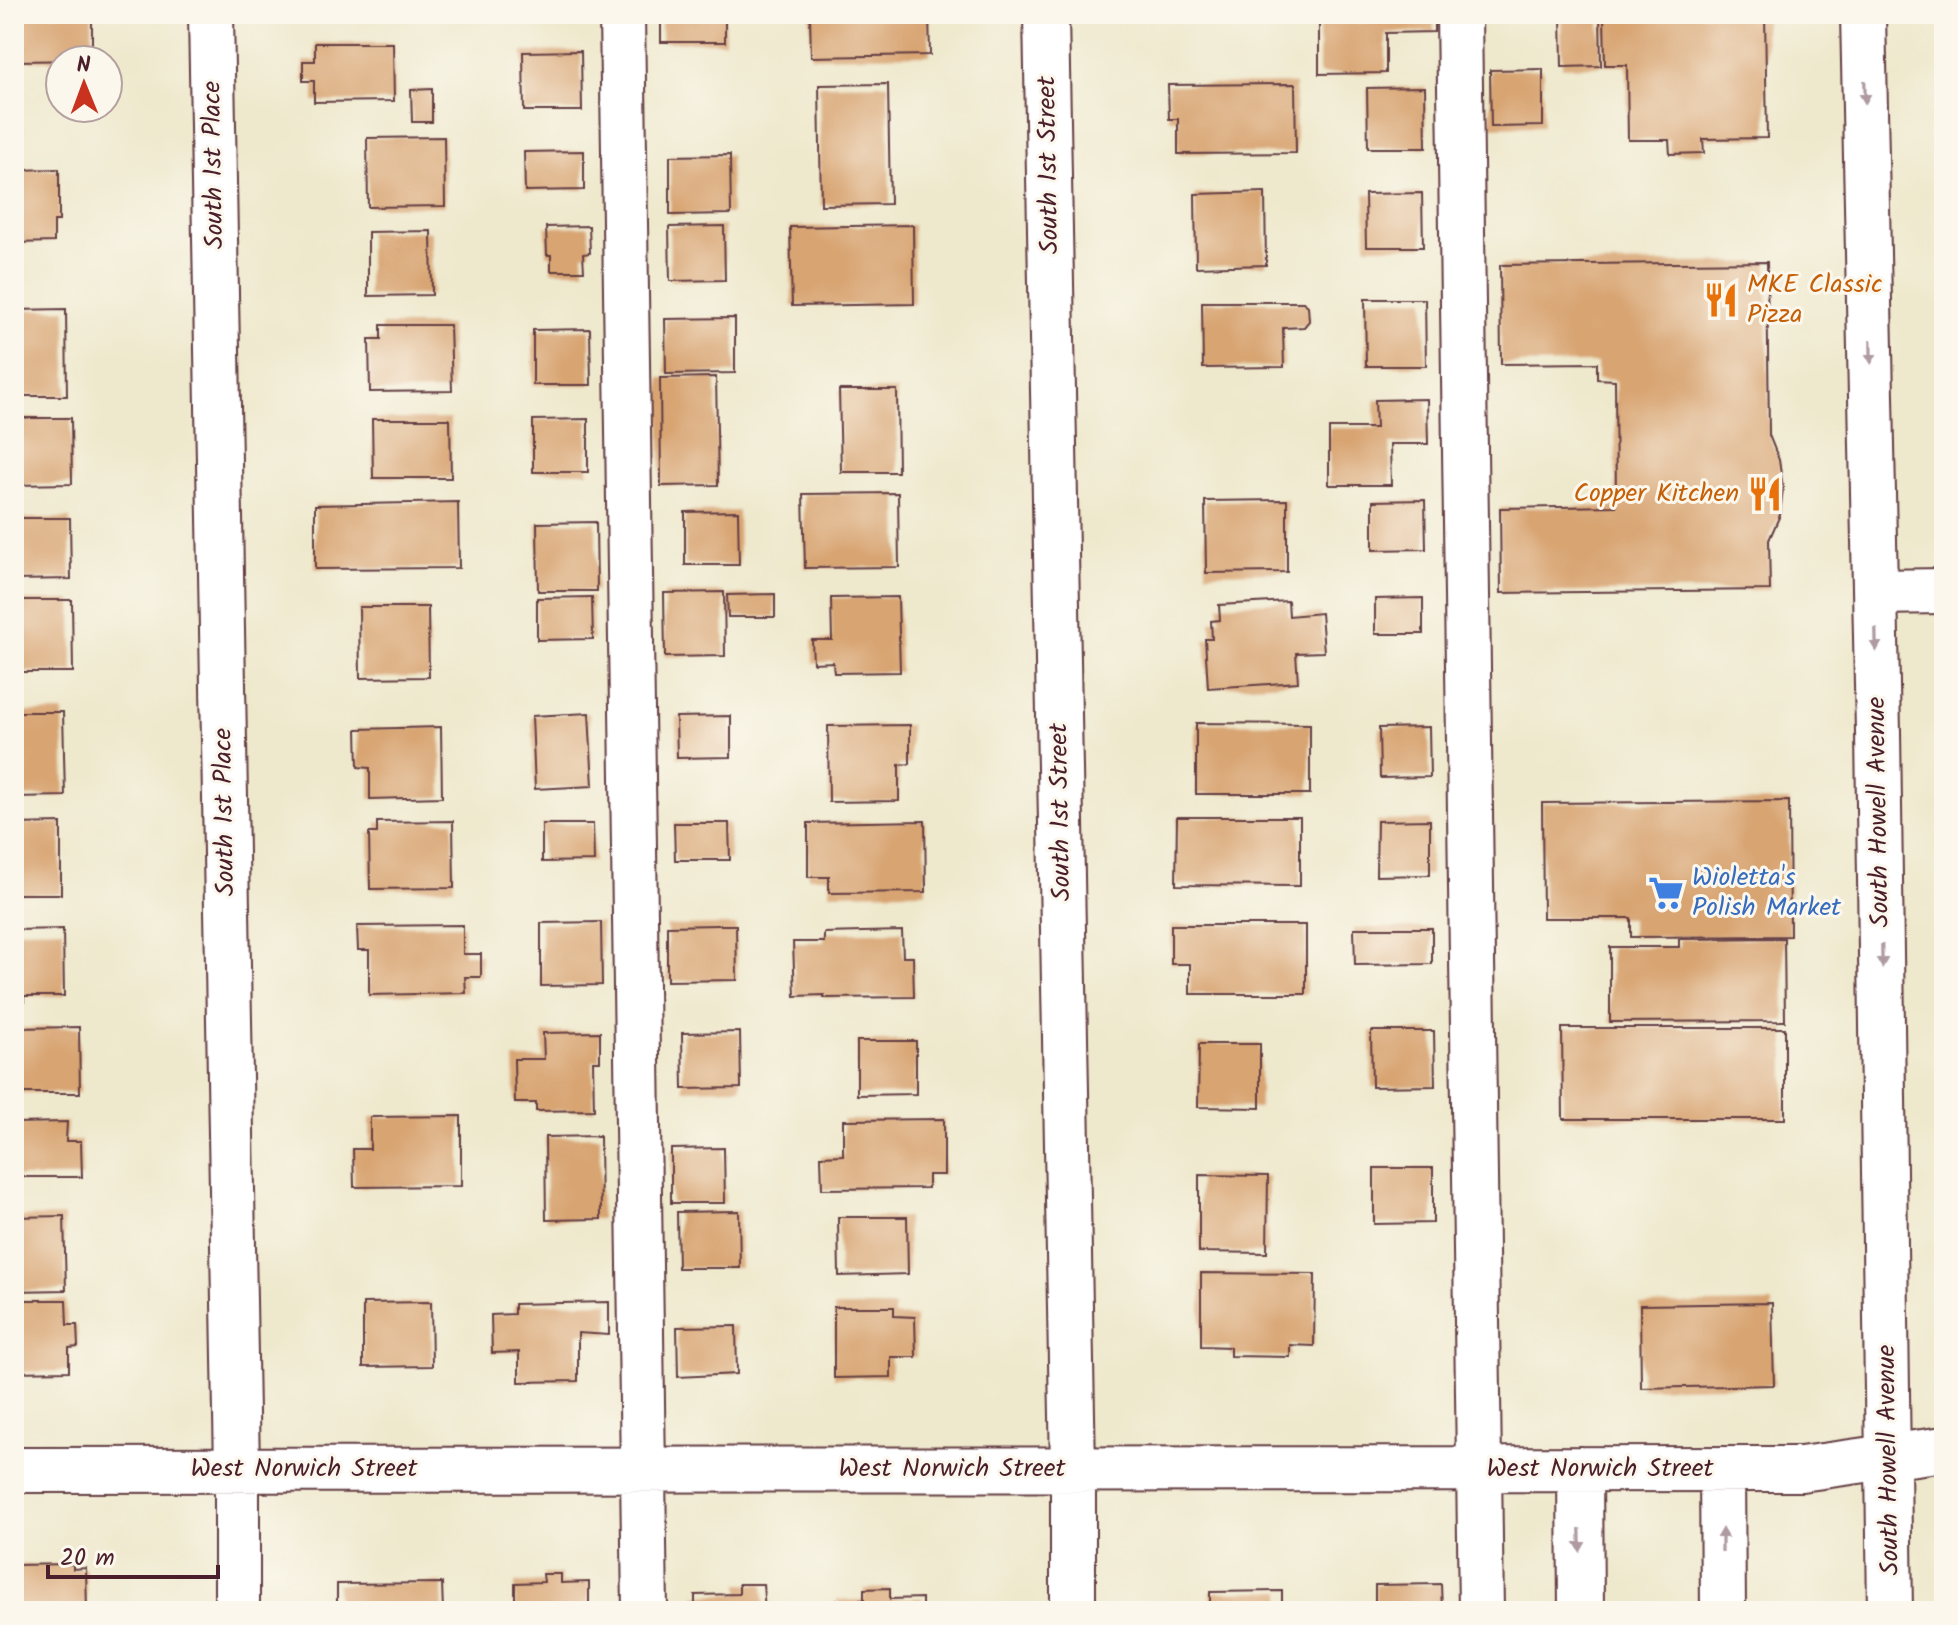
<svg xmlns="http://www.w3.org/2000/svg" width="1958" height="1625" font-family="Kalam,sans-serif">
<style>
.building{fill:#d8a472}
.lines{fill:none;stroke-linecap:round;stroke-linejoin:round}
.minor-casing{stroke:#633d43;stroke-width:48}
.major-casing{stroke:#633d43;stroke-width:48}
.minor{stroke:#fff;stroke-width:44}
.major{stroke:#fff;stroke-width:44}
.oneway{fill:#ae9aa0}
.labels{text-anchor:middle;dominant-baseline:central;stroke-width:6;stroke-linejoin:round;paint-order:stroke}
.street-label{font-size:26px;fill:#4a1f2b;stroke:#fbf7ec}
.food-label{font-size:26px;fill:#c56008;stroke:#fbf7ec;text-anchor:start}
.shop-label{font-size:26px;fill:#366cbe;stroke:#fbf7ec;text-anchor:start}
</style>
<rect width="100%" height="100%" fill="#fbf7ec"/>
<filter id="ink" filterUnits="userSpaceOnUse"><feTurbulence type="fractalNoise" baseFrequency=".0125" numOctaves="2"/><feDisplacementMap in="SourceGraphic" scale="16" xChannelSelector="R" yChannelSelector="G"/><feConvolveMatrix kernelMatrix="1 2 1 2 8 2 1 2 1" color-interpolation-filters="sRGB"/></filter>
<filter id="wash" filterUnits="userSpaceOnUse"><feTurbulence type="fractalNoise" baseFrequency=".006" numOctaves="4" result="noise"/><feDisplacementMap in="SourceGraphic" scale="32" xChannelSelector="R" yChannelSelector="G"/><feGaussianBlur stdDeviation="1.8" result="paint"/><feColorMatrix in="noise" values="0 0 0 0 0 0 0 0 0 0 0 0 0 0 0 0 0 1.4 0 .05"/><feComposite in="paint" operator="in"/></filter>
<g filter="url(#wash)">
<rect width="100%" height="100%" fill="#eee8cc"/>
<g id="blocks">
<path class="building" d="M14,14H92V60L14,61Z
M661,14H725V42H661Z
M810,14H929L930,55L811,57Z
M1367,14H1434V32L1386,33V73L1319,74V23L1367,22Z
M1561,14H1600L1601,66L1562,67Z
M1604,14H1765L1767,138L1703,139L1704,153L1670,154L1669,140H1628L1627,65H1605Z
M315,43H393L394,101L314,102V81H303V61H315Z
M581,51L582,111H524L523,52Z
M1543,69V126L1491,127L1490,70Z
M888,84L890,204L821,205L819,85Z
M1295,84L1296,153L1178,154V119H1169L1168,85Z
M1425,87L1426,148H1368L1367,88Z
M432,89V122H412L411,90Z
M444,137L445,206L368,207L367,138Z
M584,151V190L525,191L524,152Z
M730,155L731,214L670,215V156Z
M59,169V221H54V242L14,243V170Z
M1265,192L1266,265L1196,267L1195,194Z
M1422,193L1423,247H1366L1365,194Z
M913,225L914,304L792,306L790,227Z
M589,226L590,253L583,254L584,271H551V255H547L546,227Z
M724,226L725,280L670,281L669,227Z
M431,231L432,295L368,296V232Z
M1767,262L1769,435L1779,460L1783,488L1780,515L1769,540L1770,590L1501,593L1500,508L1616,506L1615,380L1597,379V363L1501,364L1500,265Z
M1365,299H1425L1426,366H1366Z
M1202,302H1303L1308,306L1309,321L1304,327L1283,328L1284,367L1203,368Z
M66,309L67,396H14V310Z
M735,318V373L666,374L665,319Z
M381,325H450L452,391L370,392L369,339H381Z
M590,329L591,385H533V330Z
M716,377L718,485L661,486L660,378Z
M839,390H897L898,472H841Z
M1427,399L1428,444H1390L1391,485H1329V428H1376L1375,400Z
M14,418H71L72,484L14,485Z
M372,419H450L451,478H373Z
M588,419V472H533V420Z
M898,493L899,567L805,568L803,494Z
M1287,500V572L1206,573L1205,501Z
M1425,500L1426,549L1373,550V501Z
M458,502L459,568L315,569V505Z
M738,511L739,565H685V512Z
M14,518H70L71,579L14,580Z
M596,522L597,591H538L537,523Z
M724,592L725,656L665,657L664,593Z
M775,594V617H728L727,595Z
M592,597L593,639L537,640V598Z
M898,597L900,672L834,673L833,662L813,663L812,640H832L831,598Z
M1423,598V634H1375V599Z
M14,600H72L73,672H14Z
M1288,601L1289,616L1321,613L1324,652L1296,653L1298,682L1208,688L1205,639H1212L1211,621L1220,620L1219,605Z
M359,607H428L429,677L360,678Z
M14,712H63L65,796L14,797Z
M589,713L593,786L535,789L532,716Z
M731,716V757L677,758L676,717Z
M1196,723L1310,724V794H1196Z
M910,725V764L899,765V801L829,802L828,726Z
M441,727L442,797L370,799V768L358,767L357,729Z
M1429,727L1430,777L1380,778L1379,728Z
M1789,801L1790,936L1631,937V918H1543L1542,803Z
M1177,817H1300V886L1176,885Z
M1430,820V875L1376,876L1377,821Z
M453,821L454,888L370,889L369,833H377V822Z
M925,821L926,892L829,893V877H808V823Z
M61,823V894H14V824Z
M674,823H729L730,860H675Z
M542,824H593L594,861L542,862Z
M601,922L602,985L541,986V923Z
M463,925V954H481V977H465L466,993L369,995V950H358L357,926Z
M718,925H736L737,980L667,981V926Z
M1171,925H1306V994H1190V964H1171Z
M1354,928H1432V964L1355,965Z
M63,929L64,996H24V1005H14V930Z
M902,931L903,957H913L914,997L824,998V995L795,996L793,942H824V933Z
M1784,938L1785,1021L1610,1022V947H1679V939Z
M79,1027L80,1093H14V1028Z
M1562,1028H1785V1119H1563Z
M1371,1031H1434L1435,1086L1372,1087Z
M600,1032V1061H593L594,1110L536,1111V1103H515L514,1059H544L543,1033Z
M740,1032L741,1088L683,1089L682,1033Z
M857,1041H916V1094L857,1095Z
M1199,1044H1260V1108L1198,1107Z
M461,1116V1186L354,1187L353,1149H370V1117Z
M944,1119V1175H928V1188L822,1189L821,1156L843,1155V1120Z
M67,1122L66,1141H81L82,1177H14V1123Z
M600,1136L601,1219L546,1220L545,1137Z
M724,1148L725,1203H671V1149Z
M1374,1168H1433V1223L1374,1224Z
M1199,1175L1268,1176L1267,1253L1199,1252Z
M739,1211L740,1268H678L677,1212Z
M64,1216L66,1290L14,1291V1217Z
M838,1217H907L908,1274L839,1276Z
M1201,1273L1315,1274L1314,1346L1290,1345V1357L1230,1356V1347L1201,1346Z
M14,1300H66L67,1325H77L78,1347L69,1348V1371L14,1372Z
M431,1302L432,1366L363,1367V1303Z
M609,1302V1335L578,1333V1381L519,1382V1352L492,1353L491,1315L514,1314V1304Z
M1772,1303L1774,1385L1641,1388L1640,1305Z
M834,1307H894V1316L915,1317L916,1357H891V1377L834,1378Z
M736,1326L737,1374L678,1377L677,1327Z
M73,1564V1569L86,1568L87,1611H14V1565Z
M543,1574H561V1583L589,1582V1611H515V1583L544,1582Z
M442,1583L443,1611H337V1584Z
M739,1584H763L765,1611H695V1595L739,1594Z
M1441,1584L1442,1611H1375V1585Z
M890,1588V1599L922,1598V1611H837V1600H864V1589Z
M1282,1591V1611H1210V1592Z"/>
</g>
</g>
<g filter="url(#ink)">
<use href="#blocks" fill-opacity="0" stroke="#633d43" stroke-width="2"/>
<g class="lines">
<g class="minor-casing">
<path id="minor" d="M211,14L237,1469V1611
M622,14L645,1611
M1046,14L1073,1469V1611
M1459,14L1481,1611
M1876,592L1944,591
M1580,1469L1581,1611
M1722,1469L1723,1611
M14,1470L1801,1469L1944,1449"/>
</g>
<g class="major-casing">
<path id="major" d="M1863,14L1878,732L1890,1611"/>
</g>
<use href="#minor" class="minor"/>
<use href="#major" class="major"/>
</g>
<defs><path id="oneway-solid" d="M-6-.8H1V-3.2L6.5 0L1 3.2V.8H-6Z" transform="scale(2)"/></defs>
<g class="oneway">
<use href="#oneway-solid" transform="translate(1865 92) rotate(89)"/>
<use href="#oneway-solid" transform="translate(1871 352) rotate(89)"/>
<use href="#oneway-solid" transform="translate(1876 640) rotate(89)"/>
<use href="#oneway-solid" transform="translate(1882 956) rotate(89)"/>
<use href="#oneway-solid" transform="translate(1580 1540) rotate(89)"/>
<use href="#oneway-solid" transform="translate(1722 1540) rotate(-90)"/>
</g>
</g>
<defs>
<g id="restaurant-bare" transform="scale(2.76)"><path d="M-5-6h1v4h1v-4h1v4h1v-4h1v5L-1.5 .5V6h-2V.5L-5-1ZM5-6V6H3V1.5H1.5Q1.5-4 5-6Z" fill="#e8710a" stroke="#fbf7ec" stroke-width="2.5" paint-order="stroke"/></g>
<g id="supermarket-bare" transform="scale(2.76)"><path d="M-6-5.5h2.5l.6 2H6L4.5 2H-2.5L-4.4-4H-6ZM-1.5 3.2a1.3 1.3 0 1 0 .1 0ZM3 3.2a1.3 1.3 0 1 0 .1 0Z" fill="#3f7fe0" stroke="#fbf7ec" stroke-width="2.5" paint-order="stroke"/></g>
</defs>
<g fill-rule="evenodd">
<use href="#restaurant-bare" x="1721" y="300"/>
<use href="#restaurant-bare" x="1765" y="494"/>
<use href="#supermarket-bare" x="1666" y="893"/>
</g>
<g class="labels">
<g class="street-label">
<text transform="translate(214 165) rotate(-91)">South 1st Place</text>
<text transform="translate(1049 165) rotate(-91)">South 1st Street</text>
<text transform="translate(225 812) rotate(-91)">South 1st Place</text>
<text transform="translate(1061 812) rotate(-91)">South 1st Street</text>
<text transform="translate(1879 812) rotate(-91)">South Howell Avenue</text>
<text transform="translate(1889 1460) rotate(-91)">South Howell Avenue</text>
<text x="304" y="1469">West Norwich Street</text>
<text x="952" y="1469">West Norwich Street</text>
<text x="1600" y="1469">West Norwich Street</text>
</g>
<g class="food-label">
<text x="1747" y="285">MKE Classic<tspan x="1747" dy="30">Pizza</tspan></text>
<text x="1739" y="494" text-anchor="end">Copper Kitchen</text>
</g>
<g class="shop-label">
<text x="1692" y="878">Wioletta's<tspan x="1692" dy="30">Polish Market</tspan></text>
</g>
</g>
<rect width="1958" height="1625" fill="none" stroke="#fbf7ec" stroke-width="48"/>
<g transform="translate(84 84) rotate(359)"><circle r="38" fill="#fbf7ec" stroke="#b4a19f" stroke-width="2"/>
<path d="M0-6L14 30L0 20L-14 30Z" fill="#c8321e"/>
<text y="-12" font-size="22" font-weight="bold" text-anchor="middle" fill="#4a1f2b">N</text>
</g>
<path d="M48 1565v12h170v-12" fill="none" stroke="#4a1f2b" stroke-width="4"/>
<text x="60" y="1565" font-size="24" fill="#4a1f2b" stroke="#fbf7ec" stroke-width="6" paint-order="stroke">20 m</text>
</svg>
